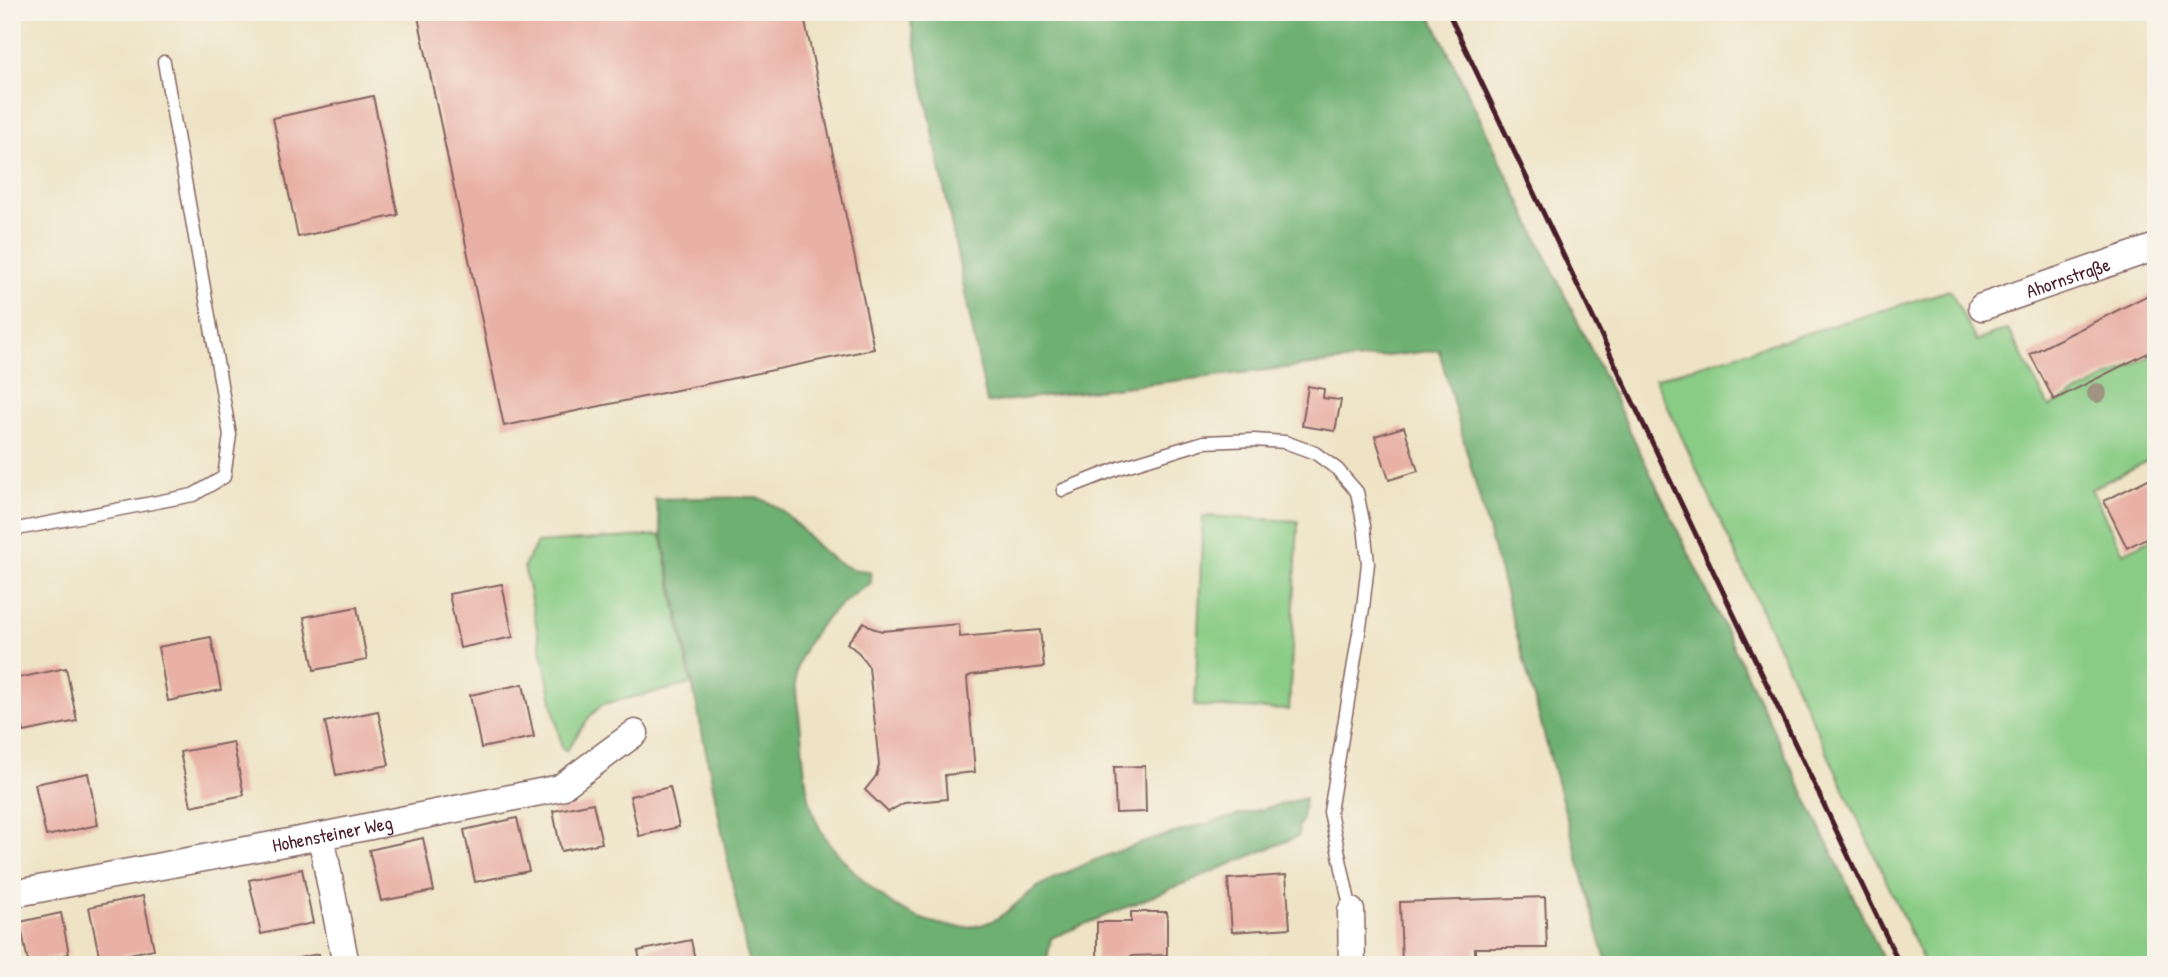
<svg xmlns="http://www.w3.org/2000/svg" width="2168" height="977" font-family="'Patrick Hand',sans-serif">
<style>
.green{fill:#89cc85;stroke:#6a7658;stroke-width:2}
.forest{fill:#6eb072;stroke:#5c684e;stroke-width:2}
.building{fill:#e9b1a6}
.lines{fill:none;stroke-linecap:round;stroke-linejoin:round}
.lane-casing{stroke:#836461;stroke-width:15}
.street-casing{stroke:#836461;stroke-width:29}
.lane{stroke:#fff;stroke-width:12}
.street{stroke:#fff;stroke-width:26}
.rail{stroke:#4a1f2b;stroke-width:5}
.tree{fill:#9e947f}
.labels{text-anchor:middle;dominant-baseline:central;stroke-width:5;stroke-linejoin:round;paint-order:stroke}
.street-label{font-size:19px;fill:#4a1f2b;stroke:#f7f3e8}
</style>
<rect width="100%" height="100%" fill="#f7f3e8"/>
<filter id="ink" filterUnits="userSpaceOnUse"><feTurbulence type="fractalNoise" baseFrequency=".0143" numOctaves="2"/><feDisplacementMap in="SourceGraphic" scale="14" xChannelSelector="R" yChannelSelector="G"/><feConvolveMatrix kernelMatrix="1 2 1 2 8 2 1 2 1" color-interpolation-filters="sRGB"/></filter>
<filter id="wash" filterUnits="userSpaceOnUse"><feTurbulence type="fractalNoise" baseFrequency=".00686" numOctaves="4" result="noise"/><feDisplacementMap in="SourceGraphic" scale="28" xChannelSelector="R" yChannelSelector="G"/><feGaussianBlur stdDeviation="1.57" result="paint"/><feColorMatrix in="noise" values="0 0 0 0 0 0 0 0 0 0 0 0 0 0 0 0 0 1.4 0 .05"/><feComposite in="paint" operator="in"/></filter>
<g filter="url(#wash)">
<rect width="100%" height="100%" fill="#eee3c5"/>
<path class="green" d="M1950,290L1976,341L2008,329L2049,407L2156,353V457L2091,489L2123,553L2156,537V965H1925L1655,379Z
M1203,516L1298,521L1289,710L1195,706Z
M661,535L691,684L603,704L590,716L567,750L562,749L524,566L537,543Z"/>
<path class="forest" d="M909,12H1429L1886,965H1607L1439,350L987,403Z
M754,497C801,507 818,573 870,571L871,583C839,603 806,631 797,670C793,689 800,714 801,733C804,764 805,798 819,827C830,850 877,897 900,909C918,919 946,928 966,927C1005,925 1014,900 1043,884C1125,841 1215,822 1305,798L1301,824H1298L1299,836L1051,938L1047,960L1039,965H749L655,499Z"/>
<g id="blocks">
<path class="building" d="M417,12H803L874,349L504,426Z
M373,96L398,215L298,237L273,118Z
M2156,291V349L2054,400L2030,354Z
M1308,386L1324,389L1323,398L1341,400L1335,431L1302,426Z
M1404,427L1418,471L1389,480L1375,436Z
M2156,475V533L2127,548L2104,501Z
M502,584L513,637L460,648L449,594Z
M357,607L367,660L314,670L304,617Z
M864,622L872,628L882,631L959,624L960,637L1040,630L1044,667L971,675L967,678L975,772L945,775L947,799L904,803L888,812L865,790L876,776L879,765L869,667L859,653L847,643Z
M211,637L221,690L168,701L158,647Z
M66,668L77,721L24,732L13,679Z
M523,684L534,737L481,748L470,695Z
M378,711L389,765L336,775L325,722Z
M233,742L244,795L191,806L180,752Z
M1145,766L1146,812L1116,813L1114,767Z
M88,773L98,825L46,836L35,784Z
M670,787L679,827L639,836L630,796Z
M593,803L602,843L561,851L553,811Z
M517,818L529,871L475,882L464,830Z
M423,838L434,891L381,901L369,850Z
M302,869L313,923L261,934L249,880Z
M1286,875L1290,928L1232,932L1228,879Z
M143,896L154,949L100,960L89,907Z
M1545,897L1547,948H1475V965H1402L1400,902Z
M1131,912H1167V955L1131,956L1132,959L1097,960V922H1131Z
M61,913L69,954L28,962L20,922Z
M691,940L696,965H641L638,951Z
M319,954L321,965H280L279,962Z
M1293,957V965H1233V961Z"/>
</g>
</g>
<g filter="url(#ink)">
<use href="#blocks" fill-opacity="0" stroke="#836461" stroke-width="2"/>
<g class="lines">
<g class="lane-casing">
<path id="lane" d="M1063,490L1119,468L1204,442L1254,440L1285,442L1315,453L1337,469L1357,492L1364,526L1368,563L1363,608L1330,812L1351,911
M12,530L193,495L224,477L230,435L164,62"/>
</g>
<g class="street-casing">
<g id="street">
<path id="s1" d="M1982,307L2156,247"/>
<path d="M321,836L346,965"/>
<path id="s2" d="M12,894L321,836L560,788L635,733"/>
<path d="M1351,911L1352,965"/>
</g>
</g>
<use href="#lane" class="lane"/>
<use href="#street" class="street"/>
<path class="rail" d="M1448,12L1900,965"/>
</g>
<circle class="tree" cx="2097" cy="393" r="10"/>
</g>
<g class="labels">
<g class="street-label">
<text stroke="none"><textPath href="#s1" startOffset="91">Ahornstraße</textPath></text>
<text stroke="none"><textPath href="#s2" startOffset="326">Hohensteiner Weg</textPath></text>
</g>
</g>
<rect width="2168" height="977" fill="none" stroke="#f7f3e8" stroke-width="42"/>
</svg>
